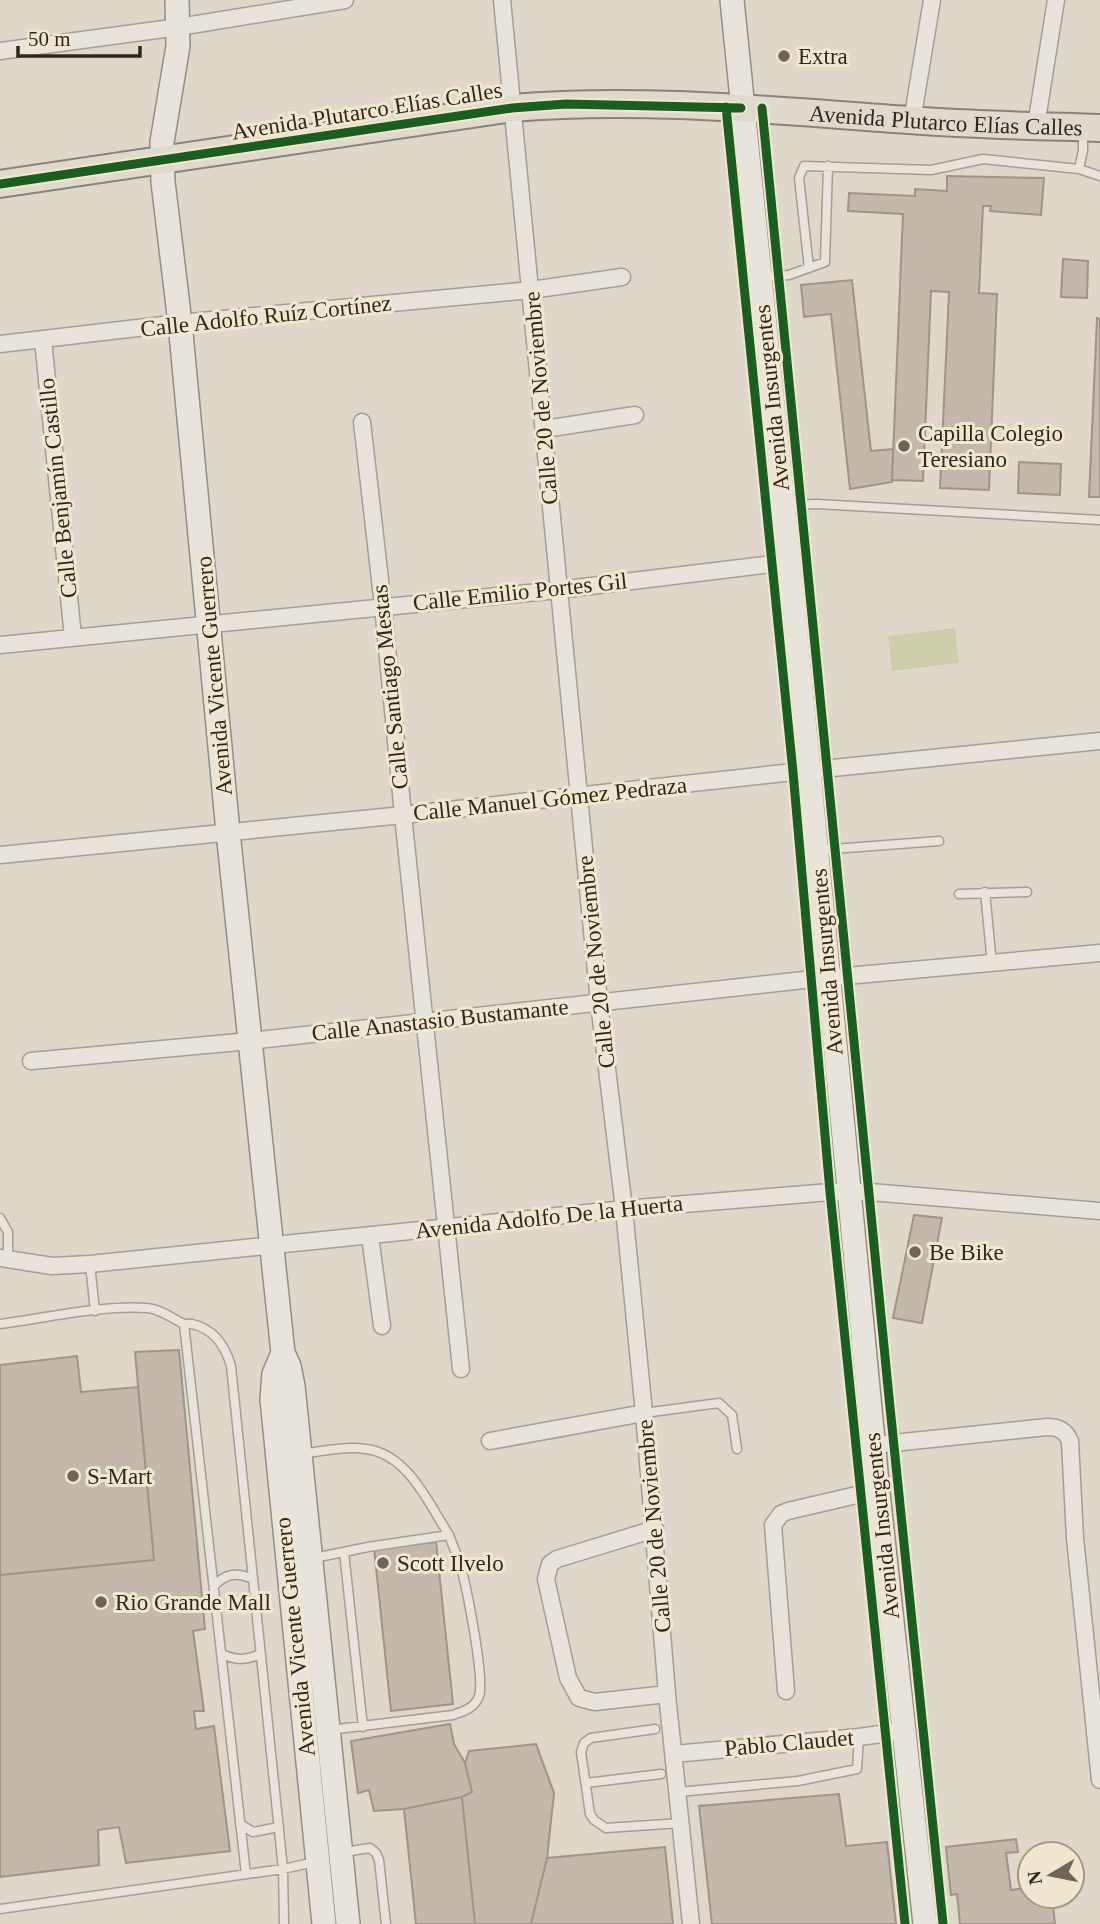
<svg xmlns="http://www.w3.org/2000/svg" width="1100" height="1924" font-family="'Times New Roman',serif">
<style>
.green{fill:#cecead}
.building{fill:#c3b8ab;stroke:#9e948a;stroke-width:2}
.lines{fill:none;stroke-linecap:round;stroke-linejoin:round}
.lane-casing{stroke:#a49e94;stroke-width:11}
.street-casing{stroke:#a49e94;stroke-width:19}
.secondary-casing{stroke:#948d83;stroke-width:26}
.primary-casing{stroke:#8a837a;stroke-width:30}
.lane{stroke:#e8e4db;stroke-width:8}
.street{stroke:#e8e4db;stroke-width:16}
.secondary{stroke:#e8e4db;stroke-width:23}
.primary{stroke:#dfdacd;stroke-width:26}
.cycleway-casing{stroke:#f1e7d0;stroke-width:13}
.cycleway{stroke:#1b5e20;stroke-width:9}
.poi-dot{fill:#6e655a;stroke:#f1e7d0;stroke-width:2.5}
.labels{text-anchor:middle;dominant-baseline:central;stroke-width:6;stroke-linejoin:round;paint-order:stroke}
.poi-label{font-size:23px;fill:#31271d;stroke:#f1e7d0;text-anchor:start}
.street-label{font-size:23px;fill:#31271d;stroke:#f1e7d0}
</style>
<rect width="100%" height="100%" fill="#dfd8ca"/>
<path class="green" d="M955,628L959,663L892,671L888,636Z"/>
<path class="building" d="M947,176L1044,178L1041,215L990,211L991,206H983L979,293L997,294L989,490L940,488L949,292L931,291L923,481L892,480L903,214L848,211L849,193L915,196V189L947,191Z
M1063,259L1088,261L1087,298L1061,297Z
M852,280L871,451L893,449L892,482L850,489L831,314L804,317L801,285Z
M1097,318L1100,319V497H1089Z
M1019,462L1061,464L1060,495L1018,493Z
M914,1215L942,1218L922,1323L893,1318Z
M179,1350L205,1629L193,1631L204,1711H194L196,1729L214,1726L230,1851L126,1863L119,1827L98,1830L99,1865L0,1877V1575L154,1560L135,1352Z
M77,1356L81,1392L138,1387L154,1560L0,1575V1365Z
M436,1542L453,1704L391,1711L374,1548Z
M450,1724L454,1744L465,1763L472,1792L462,1797L404,1809L374,1811L369,1790L358,1793L351,1741Z
M536,1744L554,1793L547,1858L531,1924H475L462,1797L472,1792L465,1763L469,1751Z
M839,1794L846,1846L887,1842L896,1924H712L699,1806Z
M462,1797L475,1924H416L404,1809Z
M1016,1839L1018,1852L1006,1853L1011,1890L1030,1887V1896H1052L1055,1924H960L957,1894L951,1895L946,1847Z
M665,1847L673,1924H531L547,1858Z"/>
<g class="lines">
<g class="lane-casing">
<path id="lane" d="M1083,130V150L1079,169L1100,176
M809,268L799,178L804,166L931,170L983,159L1079,169
M762,277L789,275L825,262L828,166
M785,505L817,504L1100,520
M820,850L939,841
M985,892L992,964
M959,894L1027,892
M0,1218L8,1232V1260
M90,1264L95,1311
M0,1324C45,1318 102,1305 147,1308C160,1309 170,1317 182,1323C189,1326 184,1323 192,1324C214,1329 225,1345 231,1366L283,1869L284,1924
M184,1324L246,1874
M644,1413L719,1403L732,1415L737,1449
M301,1454C322,1451 345,1446 366,1449C408,1454 429,1504 449,1535
M344,1552L363,1727
M314,1558L368,1547L449,1535C452,1544 456,1552 459,1561C466,1582 485,1679 479,1696C475,1708 464,1711 453,1715L329,1730
M214,1586C226,1573 237,1572 253,1579
M222,1654C237,1661 246,1660 261,1654
M655,1729L591,1738L584,1743L581,1752L590,1814L594,1820L606,1828L681,1823
M586,1783L661,1774
M678,1792L798,1781L857,1769L859,1737
M240,1824L253,1832L279,1827
M344,1852L370,1848L376,1853L379,1860L386,1924
M0,1909L283,1869L315,1862"/>
</g>
<g class="street-casing">
<path id="street" d="M502,0L599,1003L624,1209L644,1413L667,1694L691,1924
M0,51L179,27L345,0
M912,121L932,0
M1036,126L1056,0
M43,340L73,637
M0,344L180,323L531,290L622,277
M362,422L383,606L403,815L461,1369
M545,429L635,415
M0,645L558,590L789,562
M0,855L403,815L793,772L1100,741
M31,1061L250,1041L813,979L1100,953
M370,1236L382,1326
M0,1258L52,1266L90,1264L624,1209L830,1192H870L1100,1211
M490,1441L644,1413
M874,1445L1047,1427C1058,1427 1065,1430 1070,1441L1075,1538L1100,1780
M655,1529L557,1559L550,1564L546,1579L568,1678L579,1698L595,1702L667,1694
M786,1691L773,1525L781,1514L788,1511L861,1494L878,1493
M674,1754L859,1737L903,1731"/>
</g>
<g class="secondary-casing">
<path id="secondary" d="M177,0L178,46L162,142L163,182L180,323L228,832L283,1353L289,1366L293,1386L348,1924
M732,0L789,562L878,1493L925,1924
M283,1353L274,1374L272,1399L324,1924"/>
</g>
<g class="primary-casing">
<g id="primary">
<path id="s1" d="M0,184L512,108C645,97 777,111 909,120C973,125 1037,126 1100,128"/>
</g>
</g>
<use href="#lane" class="lane"/>
<use href="#street" class="street"/>
<use href="#secondary" class="secondary"/>
<use href="#primary" class="primary"/>
<g class="cycleway-casing">
<path id="cycleway" d="M726,107L793,772L830,1192L905,1924
M762,108C823,713 879,1319 943,1924
M0,184L512,108L566,104L741,108"/>
</g>
<use href="#cycleway" class="cycleway"/>
</g>
<g class="poi-dot">
<circle cx="784" cy="56" r="7"/>
<circle cx="904" cy="446" r="7"/>
<circle cx="915" cy="1252" r="7"/>
<circle cx="73" cy="1476" r="7"/>
<circle cx="383" cy="1563" r="7"/>
<circle cx="101" cy="1602" r="7"/>
</g>
<g class="labels">
<g class="poi-label">
<text x="798" y="56">Extra</text>
<text x="918" y="433">Capilla Colegio<tspan x="918" dy="26">Teresiano</tspan></text>
<text x="929" y="1252">Be Bike</text>
<text x="87" y="1476">S-Mart</text>
<text x="397" y="1563">Scott Ilvelo</text>
<text x="115" y="1602">Rio Grande Mall</text>
</g>
<g class="street-label">
<text transform="translate(367 111) rotate(-9)">Avenida Plutarco Elías Calles</text>
<text stroke="none"><textPath href="#s1" startOffset="952">Avenida Plutarco Elías Calles</textPath></text>
<text transform="translate(266 316) rotate(-6)">Calle Adolfo Ruíz Cortínez</text>
<text transform="translate(541 398) rotate(-95)">Calle 20 de Noviembre</text>
<text transform="translate(772 398) rotate(-96)">Avenida Insurgentes</text>
<text transform="translate(58 488) rotate(-96)">Calle Benjamín Castillo</text>
<text transform="translate(520 592) rotate(-6)">Calle Emilio Portes Gil</text>
<text transform="translate(214 676) rotate(-95)">Avenida Vicente Guerrero</text>
<text transform="translate(390 687) rotate(-96)">Calle Santiago Mestas</text>
<text transform="translate(550 799) rotate(-6)">Calle Manuel Gómez Pedraza</text>
<text transform="translate(596 962) rotate(-96)">Calle 20 de Noviembre</text>
<text transform="translate(827 962) rotate(-95)">Avenida Insurgentes</text>
<text transform="translate(440 1020) rotate(-6)">Calle Anastasio Bustamante</text>
<text transform="translate(549 1217) rotate(-6)">Avenida Adolfo De la Huerta</text>
<text transform="translate(654 1526) rotate(-95)">Calle 20 de Noviembre</text>
<text transform="translate(882 1526) rotate(-96)">Avenida Insurgentes</text>
<text transform="translate(295 1637) rotate(-96)">Avenida Vicente Guerrero</text>
<text transform="translate(789 1743) rotate(-5)">Pablo Claudet</text>
</g>
</g>
<g transform="translate(1051 1875) rotate(260)"><circle r="33" fill="#f1e7d0" stroke="#a49a88" stroke-width="2"/>
<path d="M0-5L12 26L0 18L-12 26Z" fill="#6e655a"/>
<text y="-10" font-size="19" font-weight="bold" text-anchor="middle" fill="#31271d">N</text>
</g>
<path d="M18 46v10h122v-10" fill="none" stroke="#31271d" stroke-width="3.5"/>
<text x="28" y="46" font-size="21" fill="#31271d" stroke="#f1e7d0" stroke-width="5" paint-order="stroke">50 m</text>
</svg>
